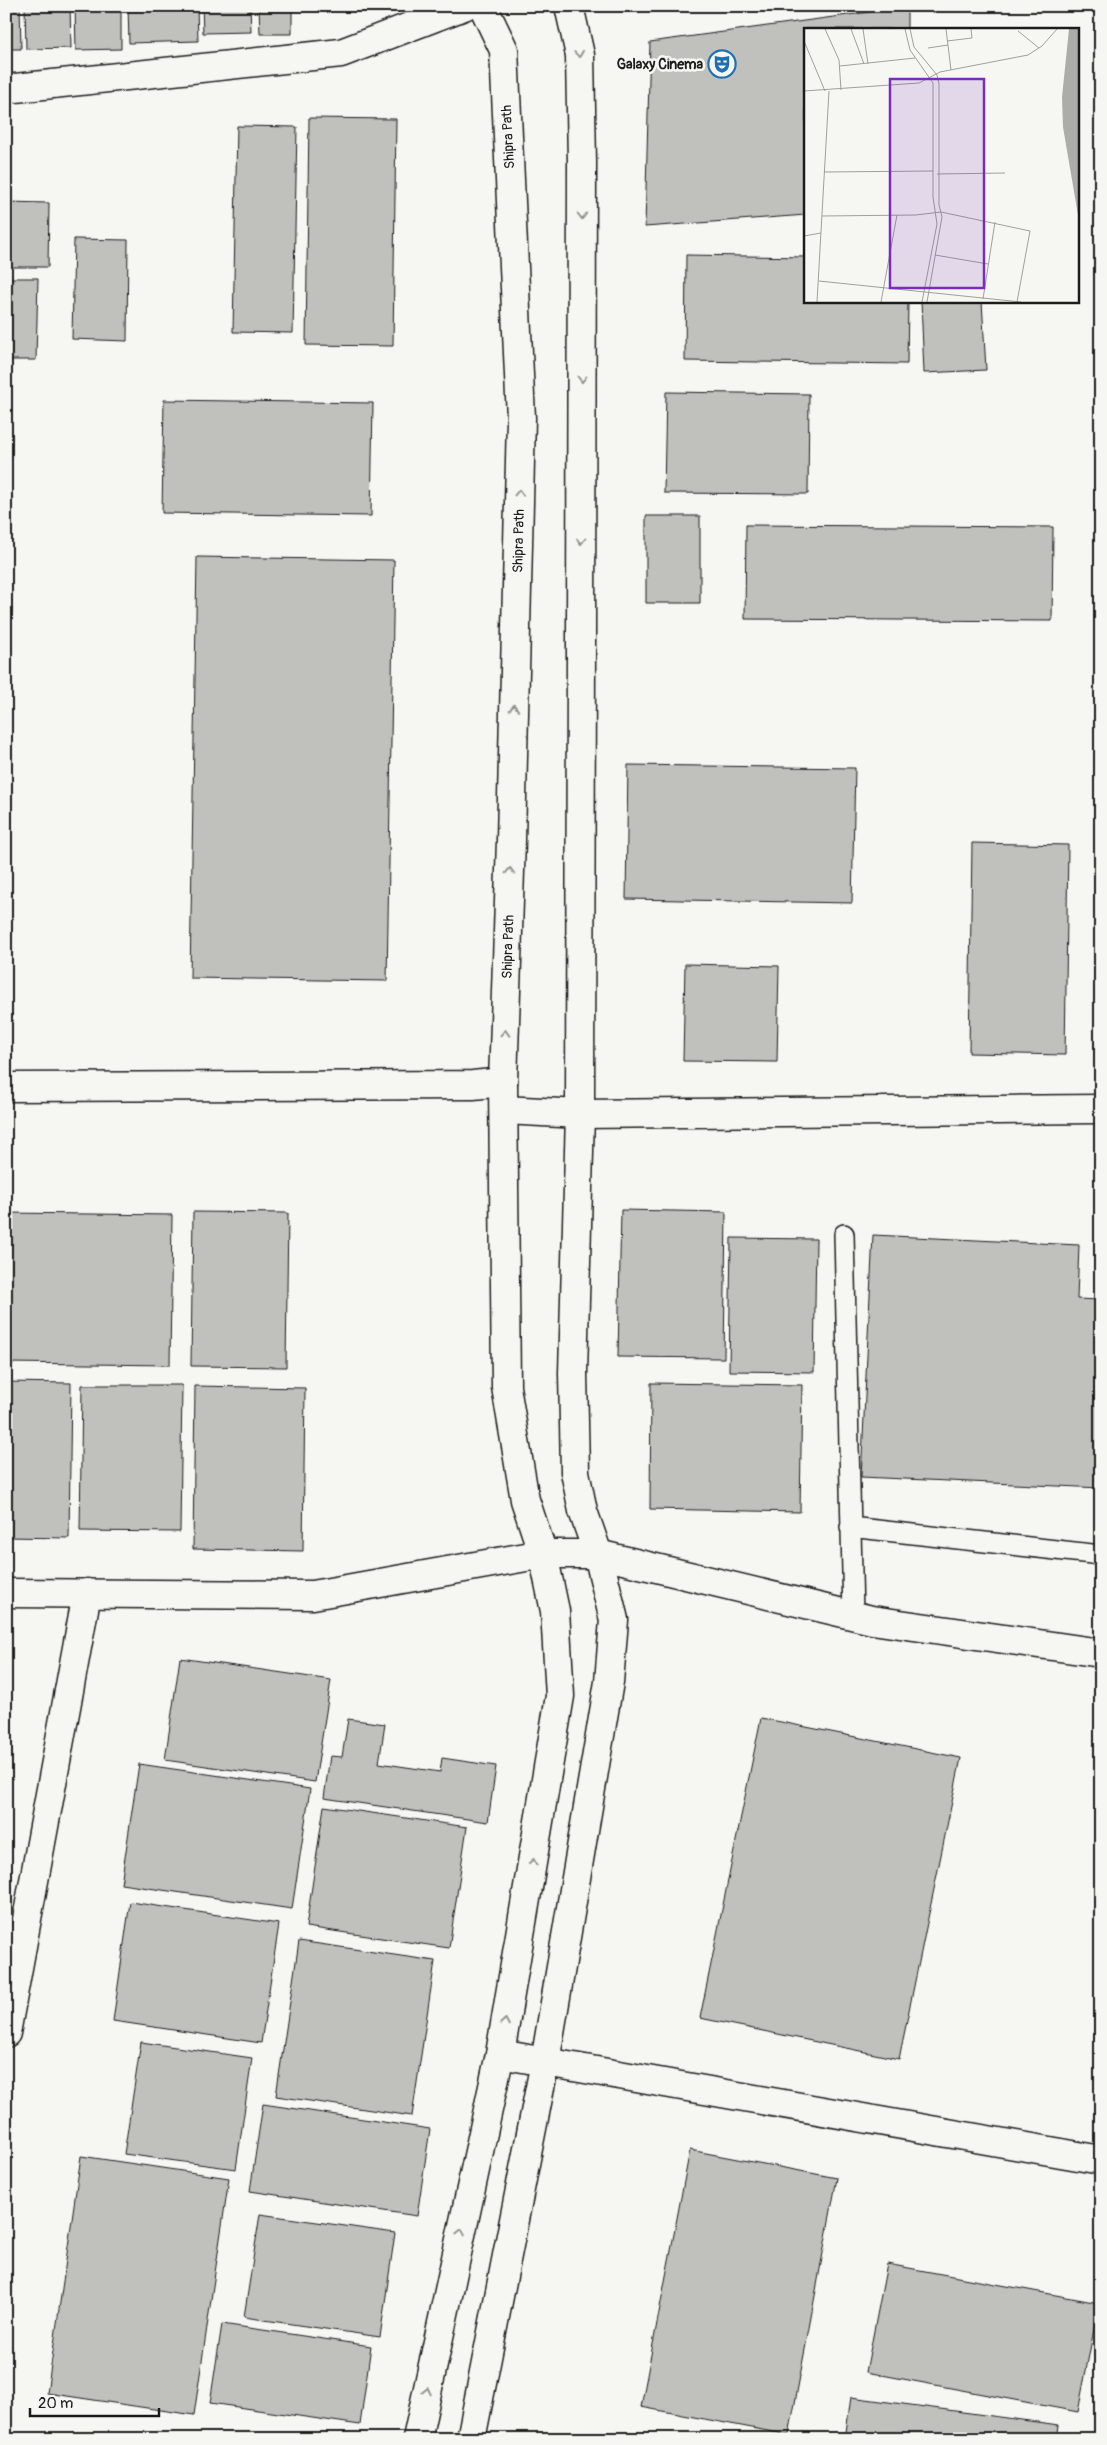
<svg xmlns="http://www.w3.org/2000/svg" width="1107" height="2445" font-family="Pangolin,sans-serif">
<style>
.building{fill:#c0c0bd;stroke:#1c1c1c}
.lines{fill:none;stroke-linecap:round;stroke-linejoin:round}
.lane-casing{stroke:#1c1c1c;stroke-width:22}
.street-casing{stroke:#1c1c1c;stroke-width:31}
.secondary-casing{stroke:#1c1c1c;stroke-width:31}
.lane{stroke:#f6f6f2;stroke-width:19}
.street{stroke:#f6f6f2;stroke-width:28}
.secondary{stroke:#f6f6f2;stroke-width:28}
.oneway{stroke:#949492}
.labels{text-anchor:middle;dominant-baseline:central;stroke-width:5;stroke-linejoin:round;paint-order:stroke}
.poi-label{font-size:14px;font-weight:bold;fill:#1c1c1c;stroke:#f6f6f2;text-anchor:end}
.street-label{font-size:14px;fill:#1c1c1c;stroke:#f6f6f2}
.inset-road{fill:none;stroke:#9f9f9c;stroke-width:1}
.view{fill:#7b2cbf;fill-opacity:0.15;stroke:#7b2cbf;stroke-width:2.5}
.inset-edge{fill:none;stroke:#1c1c1c;stroke-width:2.5}
</style>
<rect width="100%" height="100%" fill="#f6f6f2"/>
<filter id="ink" filterUnits="userSpaceOnUse"><feTurbulence type="fractalNoise" baseFrequency=".02" numOctaves="2"/><feDisplacementMap in="SourceGraphic" scale="10" xChannelSelector="R" yChannelSelector="G"/><feConvolveMatrix kernelMatrix="1 2 1 2 8 2 1 2 1" color-interpolation-filters="sRGB"/></filter>
<g filter="url(#ink)">
<path class="building" d="M6,6H20L21,49H6Z
M25,6H70L71,48L26,49Z
M75,6H121V49L76,50Z
M128,6H197L198,41L129,43Z
M202,6H250L251,32L203,33Z
M259,6H292V34H260Z
M907,7V29H806V215L645,227L650,42Z
M309,118L396,119L393,346L306,345Z
M237,126L297,127L293,333L233,332Z
M6,202L49,203L48,267H6Z
M74,239L128,240L127,341L72,339Z
M686,255L806,257V301H908L907,364L685,361Z
M6,278H38L36,360H6Z
M921,301H982L986,370L924,373Z
M666,392L809,394L808,494L664,493Z
M164,400L373,403L371,516L162,513Z
M646,516H700V603H646Z
M746,525L1053,527L1052,621L745,619Z
M197,557L394,560L387,981L190,978Z
M628,765L855,768L852,903L626,899Z
M972,843L1068,845L1065,1055L969,1053Z
M685,964L779,966L777,1062L683,1061Z
M621,1210L726,1212L724,1358L618,1357Z
M193,1212L288,1213L286,1367L191,1366Z
M6,1213L172,1215L170,1365L6,1363Z
M873,1235L1079,1245L1077,1299L1101,1300V1488L861,1477Z
M731,1238L816,1239L814,1372L729,1371Z
M6,1382L71,1383L69,1538L6,1537Z
M651,1383L802,1385L800,1512L650,1509Z
M82,1385H182L180,1532L80,1531Z
M195,1386L305,1388L303,1551L193,1549Z
M180,1658L331,1680L315,1782L165,1760Z
M761,1718L961,1758L899,2059L700,2018Z
M348,1719L385,1724L379,1763L440,1772L442,1758L496,1766L488,1822L324,1798L330,1756L342,1757Z
M139,1764L310,1789L292,1909L121,1884Z
M324,1806L467,1827L449,1948L306,1927Z
M130,1902L279,1924L261,2043L113,2021Z
M299,1941L435,1961L412,2116L276,2096Z
M141,2042L252,2058L236,2169L124,2154Z
M263,2104L430,2129L417,2216L250,2191Z
M690,2150L837,2178L789,2435L641,2407Z
M81,2156L229,2178L194,2415L47,2393Z
M260,2214L395,2233L380,2337L244,2317Z
M887,2264L1099,2303L1078,2412L866,2372Z
M222,2324L371,2346L360,2425L210,2403Z
M851,2397L1059,2425L1057,2439H845Z"/>
<g class="lines">
<g class="lane-casing">
<path id="lane" d="M844,1234L853,1615
M850,1527L1101,1555"/>
</g>
<g class="street-casing">
<path id="street" d="M6,89L341,53L464,6
M6,1087L473,1085L503,1082
M504,1110L580,1114L1101,1109
M6,1593L313,1595L543,1554H598L872,1620L1101,1653
M6,2033L87,1593
M500,2054L1101,2160"/>
</g>
<g class="secondary-casing">
<g id="secondary">
<path id="s1" d="M417,2439L500,2054L560,1696L555,1611L543,1554L525,1500L506,1387L503,1082L511,840L521,418L504,50L483,6"/>
<path d="M471,2439L545,2062L609,1682L614,1620L598,1554L583,1511L575,1472L573,1373L580,1114L582,163L580,55L569,6"/>
</g>
</g>
<use href="#lane" class="lane"/>
<use href="#street" class="street"/>
<use href="#secondary" class="secondary"/>
</g>
<defs><path id="oneway-chevron" d="M-2-3.5L2.5 0L-2 3.5" fill="none" stroke-width="1.6" stroke-linecap="round" stroke-linejoin="round" transform="scale(1.25)"/></defs>
<g class="oneway">
<use href="#oneway-chevron" transform="translate(579 54) rotate(82)"/>
<use href="#oneway-chevron" transform="translate(582 216) rotate(90)"/>
<use href="#oneway-chevron" transform="translate(582 379) rotate(90)"/>
<use href="#oneway-chevron" transform="translate(519 493) rotate(-89)"/>
<use href="#oneway-chevron" transform="translate(581 541) rotate(90)"/>
<use href="#oneway-chevron" transform="translate(514 708) rotate(-89)"/>
<use href="#oneway-chevron" transform="translate(510 871) rotate(-88)"/>
<use href="#oneway-chevron" transform="translate(505 1033) rotate(-88)"/>
<use href="#oneway-chevron" transform="translate(533 1862) rotate(-80)"/>
<use href="#oneway-chevron" transform="translate(505 2022) rotate(-80)"/>
<use href="#oneway-chevron" transform="translate(461 2232) rotate(-78)"/>
<use href="#oneway-chevron" transform="translate(427 2391) rotate(-78)"/>
</g>
</g>
<defs>
<g id="theatre-ring" transform="scale(1.4375)"><circle r="9.5" fill="#f6f6f2" stroke="#1f6fb2" stroke-width="1.5"/><path d="M-5-5.5Q0-4 5-5.5V0Q5 5 0 6Q-5 5-5 0ZM-3.3-2.5H-1v1.5H-3.3ZM1-2.5H3.3v1.5H1ZM-2.8 1Q0 5.5 2.8 1Z" fill="#1f6fb2"/></g>
</defs>
<g fill-rule="evenodd">
<use href="#theatre-ring" x="722" y="64"/>
</g>
<g class="labels">
<g class="poi-label">
<text x="703" y="64">Galaxy Cinema</text>
</g>
<g class="street-label">
<text transform="translate(508 137) rotate(-93)">Shipra Path</text>
<text stroke="none"><textPath href="#s1" startOffset="1918">Shipra Path</textPath></text>
<text stroke="none"><textPath href="#s1" startOffset="1512">Shipra Path</textPath></text>
</g>
</g>
<g transform="translate(804 28)">
<rect width="275" height="275" fill="#f6f6f2"/>
<path d="M265,1H275V193L259,99L258,69Z" fill="#acaca9"/>
<path class="inset-road" d="M21,1L35,32L37,62M47,1L60,36M59,1L64,36M101,1L106,22L129,55V169L133,196L118,274M106,1L110,19L133,47L135,56V177L138,189L123,274M142,1L147,42M214,3L235,20M0,13L21,63M143,13L168,10L167,1M124,20L144,17M36,38L111,30M0,63L115,55L136,44L224,27L238,18L253,1M20,144L129,143M133,146L201,145M18,188L112,187L137,184L226,203L213,274M0,208L17,205M131,227L184,236M15,253L217,274M179,271L191,194M13,274L25,63M77,274L93,187"/>
<path class="view" d="M86,51H180V260H86Z"/>
<rect width="275" height="275" class="inset-edge"/>
</g>
<rect width="1107" height="2445" fill="none" stroke="#f6f6f2" stroke-width="25"/>
<rect x="12" y="12" width="1082" height="2420" fill="none" stroke="#1c1c1c" stroke-width="2" filter="url(#ink)"/>
<path d="M30 2408v8h129v-8" fill="none" stroke="#1c1c1c" stroke-width="2.5"/>
<text x="38" y="2408" font-size="15" fill="#1c1c1c" stroke="#f6f6f2" stroke-width="4" paint-order="stroke">20 m</text>
</svg>
